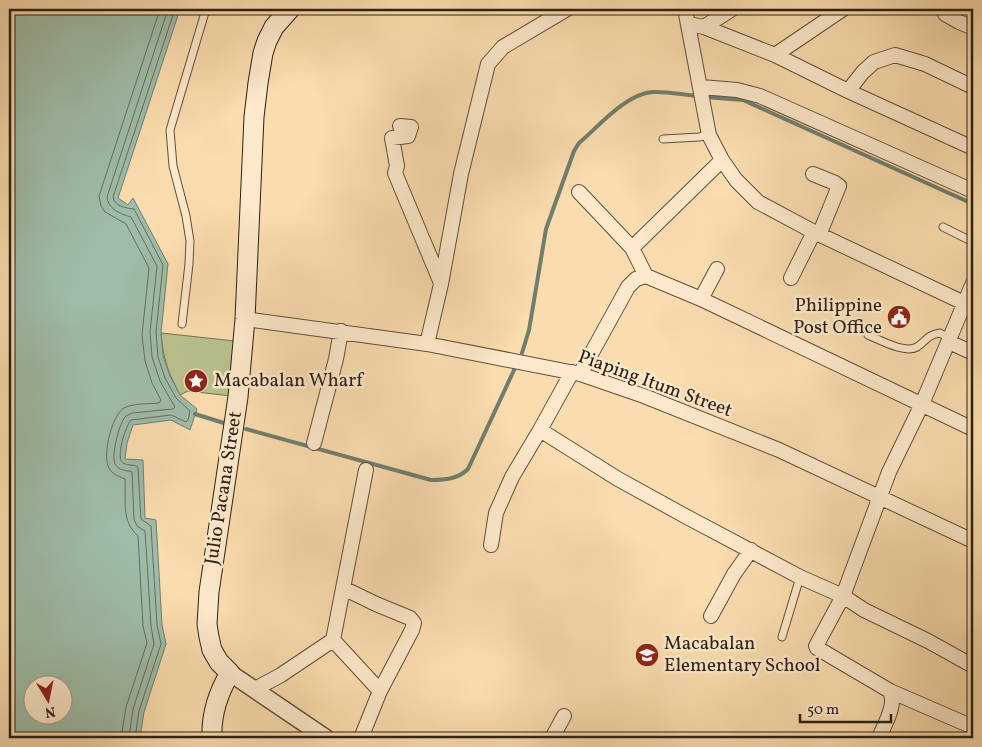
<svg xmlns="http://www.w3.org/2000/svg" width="982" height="747" font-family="Vollkorn,serif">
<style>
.green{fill:#b8c28f;stroke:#727152}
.water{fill:#9ebca8;stroke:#707e6e;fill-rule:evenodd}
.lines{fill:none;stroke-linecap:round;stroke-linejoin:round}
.shore{stroke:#656e5f;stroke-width:1}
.stream{stroke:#707e6e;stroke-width:4}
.service-casing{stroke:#604f3c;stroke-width:9}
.minor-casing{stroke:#604f3c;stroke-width:16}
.tertiary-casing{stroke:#604f3c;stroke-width:19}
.secondary-casing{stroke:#2c2016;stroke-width:21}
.service{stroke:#fce8ca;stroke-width:7}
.minor{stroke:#fce8ca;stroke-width:14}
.tertiary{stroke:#fce8ca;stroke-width:16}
.secondary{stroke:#fce8ca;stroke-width:19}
.labels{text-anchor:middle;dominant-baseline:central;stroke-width:5;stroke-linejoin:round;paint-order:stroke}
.poi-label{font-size:19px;fill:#2c2016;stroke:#fce8ca;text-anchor:start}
.street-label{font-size:19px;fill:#2c2016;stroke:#fce8ca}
</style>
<rect width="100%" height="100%" fill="#fadcae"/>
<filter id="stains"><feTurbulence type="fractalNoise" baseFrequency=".004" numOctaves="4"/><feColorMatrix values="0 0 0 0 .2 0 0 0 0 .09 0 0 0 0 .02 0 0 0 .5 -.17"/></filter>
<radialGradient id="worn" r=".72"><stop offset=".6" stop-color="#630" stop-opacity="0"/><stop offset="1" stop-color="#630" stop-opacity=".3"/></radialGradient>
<path class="green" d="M161,333L235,341L231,396L188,391L180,395C168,373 163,358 161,333Z"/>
<path class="water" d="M9,9H180L118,198L128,205L133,198L168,264L161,333L163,356L170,376L180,395L197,409L190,430L171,420L133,425L127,443L125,459L143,460L145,518L156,520L162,625L166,644L144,712L140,738H9ZM32,684H62V714H32Z"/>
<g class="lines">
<path class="shore" d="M121,738L126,707L147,643L143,626L138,536C121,521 126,501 125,479C118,476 111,474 108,466C103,453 112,415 124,408C134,403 149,404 159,403L161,400L152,383L145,361L142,335L149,268L126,224L105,212L101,206L99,196L160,9
M129,738L133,709L154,644L151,626L145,531L137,526L134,519L132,472C126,470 119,471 115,464C111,456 119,424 125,417C127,415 129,415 132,413L173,409L175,407L160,381L152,357L150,332L157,266L131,217C120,214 108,209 107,197L168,9
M135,738L139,711L161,644L157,625L151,526L141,519L138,467C134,464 127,466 123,463C115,458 126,425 131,420L171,415L186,422L188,420L190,411L176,398L165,378L158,357L156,332L163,265L134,209C126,208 115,207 113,197L175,9"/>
<path class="stream" d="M705,97L743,100L973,204
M522,353L529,330L546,229L574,151L579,143C598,127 626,94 652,92C667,91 683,95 698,96
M195,414L227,424
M246,429L431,480C445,480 458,479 468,469L515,368"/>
<g class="service-casing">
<path id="service" d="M663,139L699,137L709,135
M943,227L973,242
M182,324L189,264L190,241L186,216L173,166L170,130L206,9
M868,335C880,340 905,354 917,347C926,341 927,335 940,333L950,339
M782,637L800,577"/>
</g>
<g class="minor-casing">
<path id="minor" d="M685,9L709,135L722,160L736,180L758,202L814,232L964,303
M945,14L959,22L973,28
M688,24L704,27L775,55L848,91L973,148
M704,27L732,9
M775,55L843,9
M701,87L737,90L760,96L973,191
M848,91L863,72L874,62L895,55L925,64L973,87
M400,126L411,127L408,136L392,138L397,166L395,173L441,283
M813,174L835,183L839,186L819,235
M579,192L632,248L646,276
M632,248L722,160
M791,278L814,232
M701,299L717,269
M245,319L427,344L580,374L644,396L779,450L973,541
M949,342L973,353
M427,344L441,284L461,174L488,64L503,47L567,9
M580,374L628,287L636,279L646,276L701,299L973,429
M540,430L618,479L687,517L800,577L843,596L864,610L928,641L973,666
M314,443L336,359L341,331
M366,470L333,640L380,691
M491,545L496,513L512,477L540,430L572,372
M343,588L376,604L410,618L414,623L412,630L380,691L361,738
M711,616L734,574L751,550
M255,689L281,675L333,640
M890,691L973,727
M552,738L564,716
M879,738C884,725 897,705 890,691L817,648L816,646L843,596L889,472L922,404L973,283"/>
</g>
<g class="tertiary-casing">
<path id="tertiary" d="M230,673L326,738"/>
</g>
<g class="secondary-casing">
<path id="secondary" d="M212,738C211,714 218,693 230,673L219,662L212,650L209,637L207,624L209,592L238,397L245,319L254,117L258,83L263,53L267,41L274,27L290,9"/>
</g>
<use href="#service" class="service"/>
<use href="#minor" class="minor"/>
<use href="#tertiary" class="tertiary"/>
<use href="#secondary" class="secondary"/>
</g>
<defs>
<g id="civic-disc" transform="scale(1.25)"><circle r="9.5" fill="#8f2418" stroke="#fce8ca"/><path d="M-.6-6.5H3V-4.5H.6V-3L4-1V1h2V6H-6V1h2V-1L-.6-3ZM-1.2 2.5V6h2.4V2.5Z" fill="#fff"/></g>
<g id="sight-disc" transform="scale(1.25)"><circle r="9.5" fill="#8f2418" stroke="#fce8ca"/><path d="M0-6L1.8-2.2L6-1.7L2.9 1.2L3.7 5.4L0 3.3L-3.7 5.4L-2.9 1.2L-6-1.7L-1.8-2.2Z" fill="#fff"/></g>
<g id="school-disc" transform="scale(1.25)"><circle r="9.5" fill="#8f2418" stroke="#fce8ca"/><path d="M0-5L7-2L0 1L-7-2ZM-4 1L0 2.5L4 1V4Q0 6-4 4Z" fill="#fff"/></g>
</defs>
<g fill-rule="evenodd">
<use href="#civic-disc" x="899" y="317"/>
<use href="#sight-disc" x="196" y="381"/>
<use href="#school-disc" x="647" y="655"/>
</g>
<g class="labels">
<g class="poi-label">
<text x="882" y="306" text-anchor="end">Philippine<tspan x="882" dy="22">Post Office</tspan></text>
<text x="214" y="381">Macabalan Wharf</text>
<text x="664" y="644">Macabalan<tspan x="664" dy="22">Elementary School</tspan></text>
</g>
<g class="street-label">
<text transform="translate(655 384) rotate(20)">Piaping Itum Street</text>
<text transform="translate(224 488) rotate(-81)">Julio Pacana Street</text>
</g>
</g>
<rect width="982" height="747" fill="none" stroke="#fadcae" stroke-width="30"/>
<rect x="10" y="10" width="962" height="727" fill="none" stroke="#2c2016" stroke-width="2.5"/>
<rect x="15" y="15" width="952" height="717" fill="none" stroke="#2c2016"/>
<g transform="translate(48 700) rotate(170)"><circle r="24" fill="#fce8ca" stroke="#a99882"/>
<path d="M0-4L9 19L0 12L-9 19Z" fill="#8f2418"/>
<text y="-8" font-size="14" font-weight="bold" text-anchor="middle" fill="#2c2016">N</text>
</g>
<path d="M800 714v8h91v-8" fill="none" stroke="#2c2016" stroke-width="2.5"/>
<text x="807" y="714" font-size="15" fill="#2c2016" stroke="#fce8ca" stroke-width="4" paint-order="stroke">50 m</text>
<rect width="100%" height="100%" filter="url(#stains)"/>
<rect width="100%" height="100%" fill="url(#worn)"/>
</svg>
